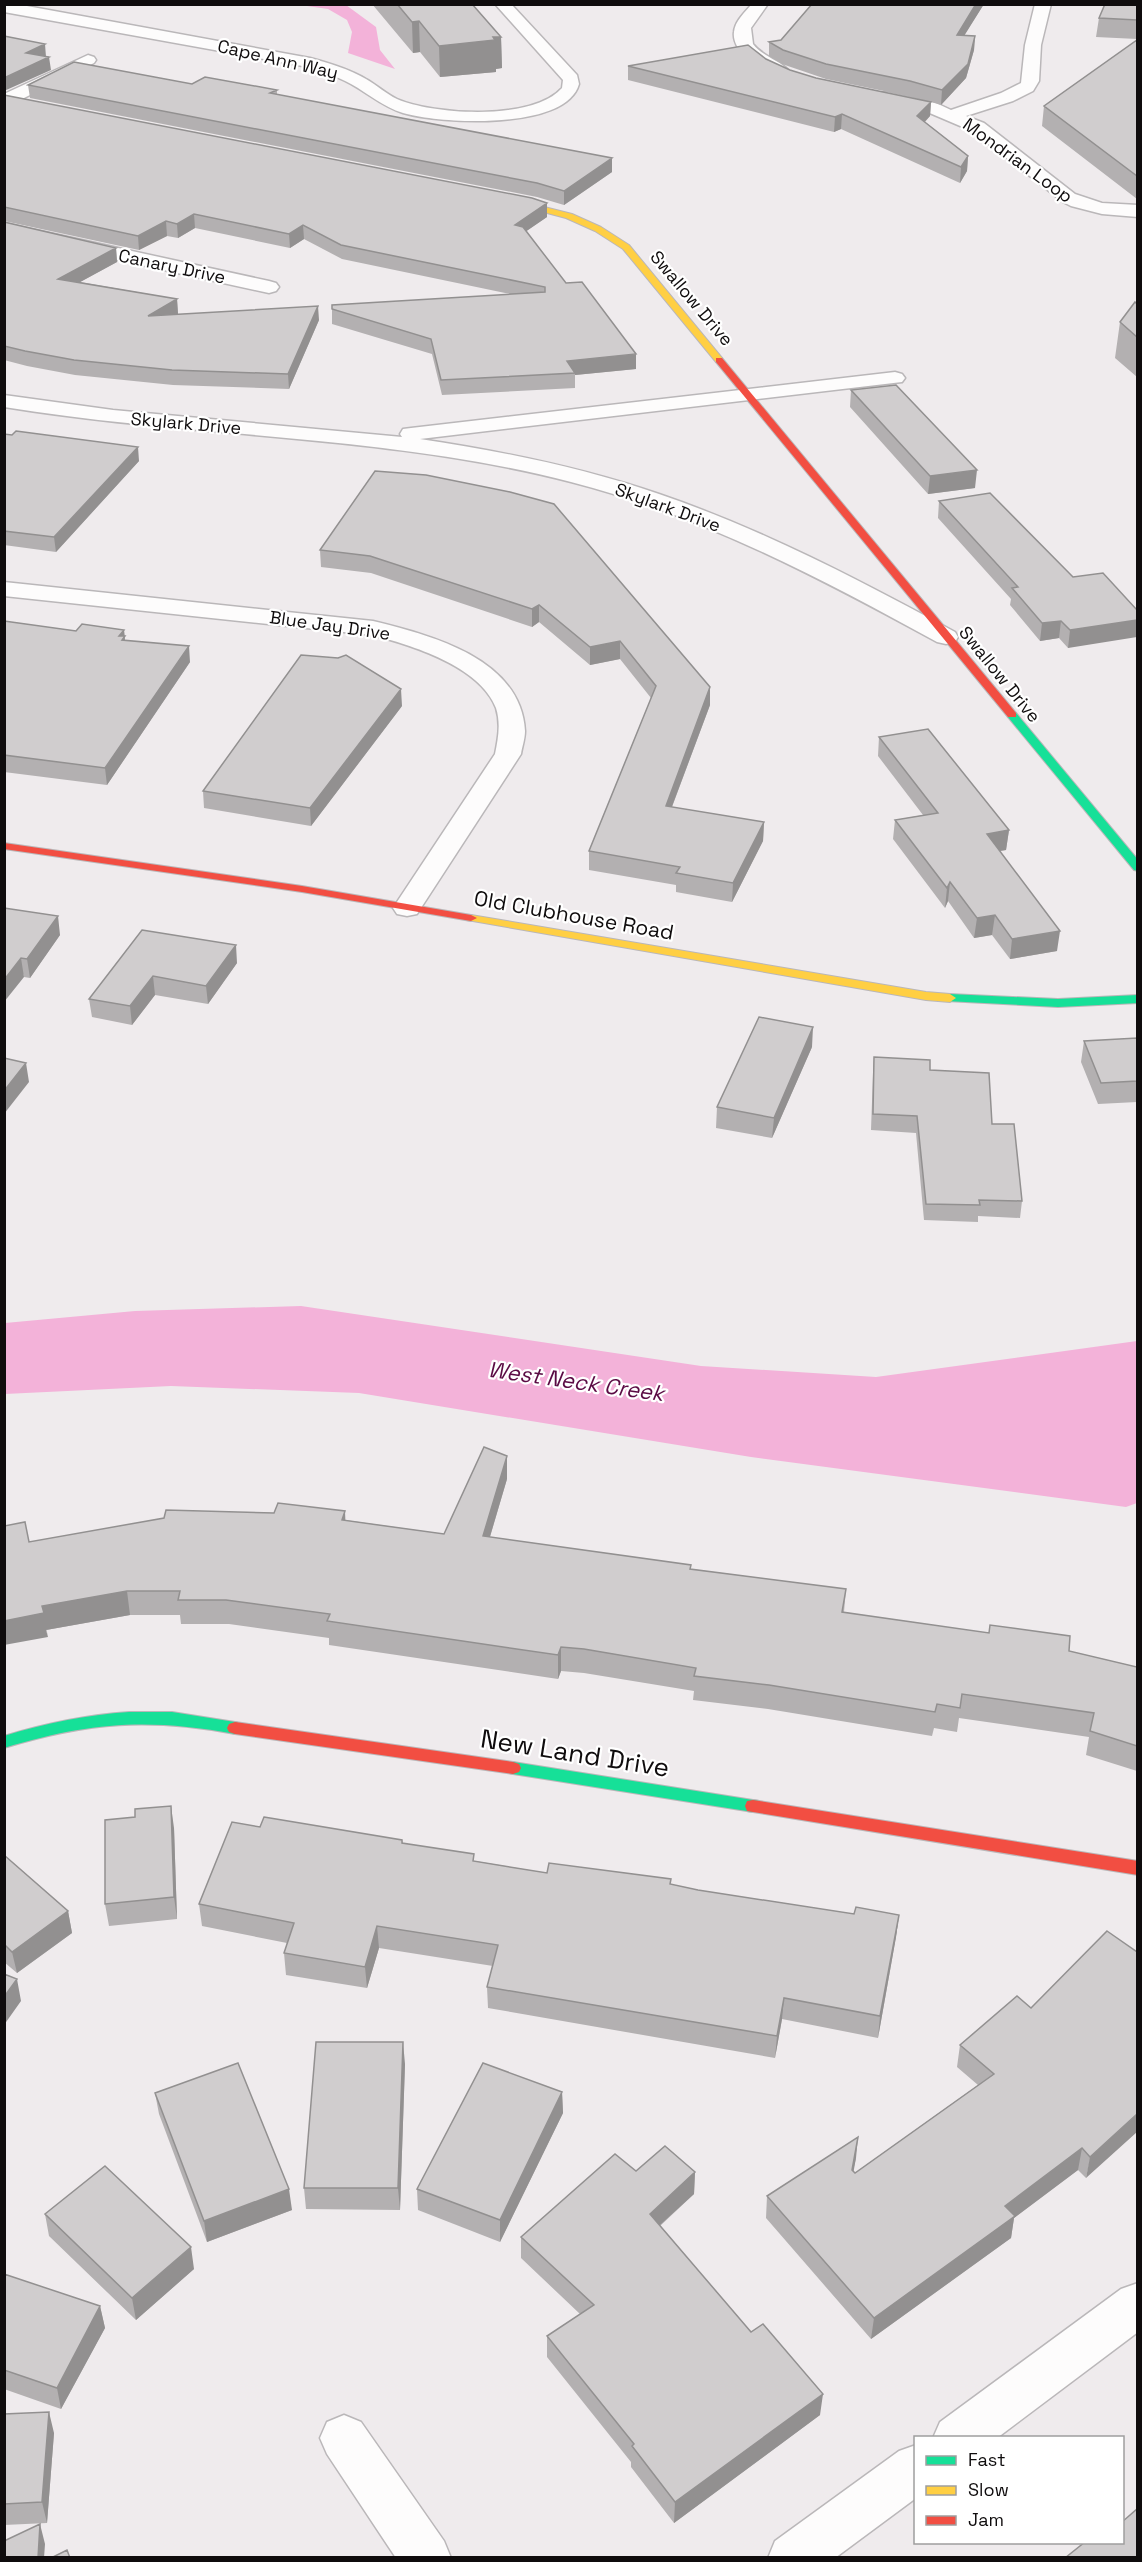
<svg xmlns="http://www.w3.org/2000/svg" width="1142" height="2562" font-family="'Space Grotesk',sans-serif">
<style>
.water{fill:#f3b2d9}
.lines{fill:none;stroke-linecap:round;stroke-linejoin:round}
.street-casing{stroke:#bab7b9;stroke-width:3}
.fast-casing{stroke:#bab7b9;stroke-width:2}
.slow-casing{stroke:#bab7b9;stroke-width:2}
.jam-casing{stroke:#bab7b9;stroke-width:2}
.street{fill:#fdfcfc;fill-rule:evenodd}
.fast{fill:#16e098;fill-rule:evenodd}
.slow{fill:#ffcf43;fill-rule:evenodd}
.jam{fill:#f24e42;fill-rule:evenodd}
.wall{fill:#b3b0b1}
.shaded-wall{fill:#929090}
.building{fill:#d0cdce;stroke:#929090;stroke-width:1.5}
.labels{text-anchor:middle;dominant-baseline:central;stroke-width:4.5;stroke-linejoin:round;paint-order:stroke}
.far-street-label{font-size:18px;fill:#0f0c0d;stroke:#fff}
.street-label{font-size:21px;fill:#0f0c0d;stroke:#fff}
.water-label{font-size:22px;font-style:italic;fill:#5b0b44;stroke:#fff}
.near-street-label{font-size:26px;fill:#0f0c0d;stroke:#fff}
</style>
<rect width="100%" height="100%" fill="#efebed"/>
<path class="water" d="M300,5H346L376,27L380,50L395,69L348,53L352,32L347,20L328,9Z
M301,1306L701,1366L876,1377L1137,1341V1503L1126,1507L751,1457L359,1393L171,1386L5,1394V1323L135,1311Z"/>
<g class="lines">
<g class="street-casing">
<path id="street" d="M4,4H16L310,58C329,63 349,69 366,79C377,85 386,94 397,99C434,115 533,121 562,88L563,80L495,4H511L577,75L579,84C566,131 440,124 403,113C383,107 369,94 351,84C337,76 322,72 308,67L4,12Z
M752,4H768L751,28L753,44C763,57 780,60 789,71L787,75C767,79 731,53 734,32C735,21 745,12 752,4Z
M1035,4H1051L1041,45L1039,81L1033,91L1013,101L966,116L984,123L1075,194L1102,203L1138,205V217L1102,214L1071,206L1063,202L972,131L925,111L880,101L878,97L880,93L886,92L936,103L951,110L1001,93L1021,83L1025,45Z
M88,55L94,57L96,60L94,63L12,104L4,105V94Z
M4,223L269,281L276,283L279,287L276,291L269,293L4,235Z
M895,372L902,374L905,378L902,382L420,439C500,451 581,467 659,494C762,529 859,580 955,632L958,637L955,642L946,644L937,642C820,578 701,515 571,482C386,434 193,438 4,407V395L113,410L402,437L400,434L403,429L411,428Z
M4,582L373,621C430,635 521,658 525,731C525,739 522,747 521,754L417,914L407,916L397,914L393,908L495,754C498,739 501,724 496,708C480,666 411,645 372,635L4,596Z
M1138,2283V2332L997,2438H933L940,2422L1121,2289Z
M344,2415L361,2422L444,2541L451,2558H396L327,2454L320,2438L327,2422Z
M916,2445V2498L835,2558H768L775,2541L899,2451Z"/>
</g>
<g class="fast-casing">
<path id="fast" d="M1012,712L1016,713L1138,860V871L1134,870L1008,717V713Z
M950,994L1058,999L1138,995V1003L1058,1007L946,1001L944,998L946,995Z
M129,1712H172L235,1722L241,1724L243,1728L241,1732L235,1734C149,1718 89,1722 4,1748V1736C46,1723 86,1715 129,1712Z
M513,1762L753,1800L759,1801L761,1806L759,1811L753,1812L513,1774L507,1772L505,1768L507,1764Z"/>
</g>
<g class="slow-casing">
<path id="slow" d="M505,197L572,214L601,227L629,245L722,358V362H716L623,249L595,231L566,218L502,201V197Z
M471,915L926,992L950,994L956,998L950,1002L926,1000L467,920L465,918Z"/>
</g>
<g class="jam-casing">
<path id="jam" d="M716,358H722L1016,713V717H1008L716,362Z
M4,843L302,886L471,915L477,918L471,921L302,892L4,849Z
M235,1722L513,1762L519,1764L521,1768L519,1772L513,1774L235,1734L229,1732L227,1728L229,1724Z
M753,1800L1138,1861V1875L753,1812L747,1811L745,1806L747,1801Z"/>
</g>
<use href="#street" class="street"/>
<use href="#fast" class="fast"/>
<use href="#slow" class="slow"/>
<use href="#jam" class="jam"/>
</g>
<path class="wall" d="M372,4H472L501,37L502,68L496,69V72L440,77L420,52L413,53Z
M812,4H984L964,35L975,36L974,50L966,78L941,105L931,102L930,116L925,122L968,156L967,171L960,183L841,129L834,132L628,80V66L766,59L790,70L816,78L923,100L908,96L826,79L782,64L769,56V42L781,40Z
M1137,4V39L1096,37L1099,18Z
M1137,40V199L1042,126L1044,106Z
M192,84L277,90V95L612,158V172L564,205L537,197L30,98L28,85Z
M4,95L547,203V217L526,231L566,283L636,369L575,375V388L442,395L432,354L332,324V309L510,294L342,259L304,239L290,248L195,228L178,238L167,236L139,250L4,221Z
M4,222L116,248L117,262L80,282L177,299L178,314L319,320L289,389L173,385L75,375L27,366L4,360Z
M1137,304V377L1115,358L1120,322Z
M851,390L975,488L928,494L850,407Z
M4,434L139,461L56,552L4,545Z
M426,475L710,705L672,807L764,822L763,841L732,902L676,892V885L589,870V851L651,698L620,659L590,665L539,622L532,627L371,573L321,567L320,550Z
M939,501L1073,577L1137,610L1068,648L1059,638L1040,641L1010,605L1011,599L938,518Z
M4,621L76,631L124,630L125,640L190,662L107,785L4,772Z
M402,706L311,826L204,808L203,791Z
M879,737L1009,830L1006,850L1000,851L1057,951L1010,959L992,935L974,938L948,901L945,908L893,839L895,820L923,815L878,756Z
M4,908L60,935L30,978L24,977Z
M142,930L237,963L208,1004L155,995L132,1025L92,1017L89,999Z
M1137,1038V1102L1098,1104L1081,1062L1084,1041Z
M812,1047L772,1138L716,1128L717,1107Z
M874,1057L930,1070L992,1124L1022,1201L1020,1218L978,1216V1222L924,1220L916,1133L871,1130L873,1073Z
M507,1479L490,1537L691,1565V1569L846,1589L844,1612L1069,1651L1137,1667V1771L1086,1755L1089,1737L959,1718L957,1732L934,1728L932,1736L768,1709L693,1700L694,1691L584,1673L561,1671L558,1679L329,1645V1638L229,1624H181L180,1615H130L46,1630L48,1637L29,1542L274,1513L345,1511V1520L444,1534Z
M260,1827L402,1840L403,1843L475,1861L547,1873L670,1884L698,1890L854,1914L899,1915L896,1937L878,2038L782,2019L775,2058L488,2008L487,1987L493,1966L379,1948L367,1988L286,1975L284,1953L287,1943L202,1926L199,1904Z
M174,1828L177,1919L109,1926L105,1904Z
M4,1855L68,1911L72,1933L17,1973L4,1962Z
M1137,1952L1086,2178L1078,2170L1014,2218L1011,2238L871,2339L766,2218L767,2196L856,2158L853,2171L855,2173L978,2085L957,2067L960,2045Z
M405,2064L400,2210L306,2209L304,2188Z
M562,2092L563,2113L500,2242L418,2210L417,2189Z
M155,2093L292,2210L207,2242L159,2114Z
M636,2171L695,2172L694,2194L660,2226L820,2415L674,2523L631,2467V2462L547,2357V2336L580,2314L521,2258V2237Z
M45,2214L194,2269L136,2320L49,2236Z
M4,2274L100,2306L105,2328L61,2409L4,2389Z
M4,2414L54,2433L47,2523L4,2525Z"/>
<path class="shaded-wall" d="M976,4H984L956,49L957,35Z
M419,21L420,52L413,53L412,22Z
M975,36L974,50L966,78L941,105L942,90Z
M493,37H501L502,68L496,69V72L440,77L439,46Z
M45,44L46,57L26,53Z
M49,57L51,70L4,91V78Z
M931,102L930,116L916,131L917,116Z
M842,114L841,129L834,132L835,117Z
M968,156L967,171L960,183L961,167Z
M612,158V172L564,205V191Z
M547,203V217L515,239V225Z
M194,214L195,228L178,238L177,224Z
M166,221L167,236L139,250L138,236Z
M303,225L304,239L290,248L289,234Z
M116,248L117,262L60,293L58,279Z
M177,299L178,314L148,316Z
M318,306L319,320L289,389L288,374Z
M636,354V369L575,375V373L567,361Z
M138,447L139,461L56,552L54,537Z
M977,470L975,488L928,494L930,476Z
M539,605V622L532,627V609Z
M1137,620V637L1068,648L1070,630Z
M1061,621L1059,638L1040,641L1042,623Z
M124,630L126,653L119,636Z
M620,641V659L590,665V647Z
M189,646L190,662L107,785L105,768Z
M710,687V705L665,825L666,806Z
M401,689L402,706L311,826L310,808Z
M764,822L763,841L732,902L733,883Z
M1009,830L1006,850L985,853L987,834Z
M950,882L948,901L945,908L947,888Z
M995,915L992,935L974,938L977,918Z
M58,916L60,935L30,978L27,959Z
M1060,931L1057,951L1010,959L1012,939Z
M236,945L237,963L208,1004L206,986Z
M21,958L24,977L4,1002V980Z
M153,976L155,995L132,1025L130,1006Z
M813,1027L812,1047L772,1138L774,1118Z
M26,1063L29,1082L4,1114V1091Z
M507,1456V1479L483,1560V1536Z
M345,1511L346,1535L342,1520Z
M127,1591L130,1615L46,1630L48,1637L4,1645V1621L42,1606Z
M561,1647V1671L558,1679V1655Z
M171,1806L174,1828L177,1919L174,1897Z
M68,1911L72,1933L17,1973L12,1952Z
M899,1915L896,1937L878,2038L880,2016Z
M377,1926L379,1948L367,1988L365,1967Z
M17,1979L21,2001L4,2025V1997Z
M784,1998L782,2019L775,2058L777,2036Z
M403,2042L405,2064L400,2210L398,2188Z
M562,2092L563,2113L500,2242V2220Z
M1137,2114V2132L1086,2178L1090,2157Z
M858,2137L856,2158L850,2191L852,2170Z
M1082,2148L1078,2170L1014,2218L1011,2238L871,2339L874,2318L1005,2206Z
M695,2172L694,2194L649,2235L650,2214Z
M289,2189L292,2210L207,2242L204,2221Z
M191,2247L194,2269L136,2320L132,2298Z
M100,2306L105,2328L61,2409L57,2388Z
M823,2394L820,2415L674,2523L675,2502Z
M49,2412L54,2433L47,2523L42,2502Z
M40,2524L45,2544L44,2558H38Z"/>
<path class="building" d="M397,4H472L501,37H493L495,40L439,46L419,21L412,22Z
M812,4H976L957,35L975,36L968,64L942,90L910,81L826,64L783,50L769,42L781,40Z
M1105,4H1137V20L1099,18Z
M4,36L45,44L26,53L49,57L4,78Z
M1137,40V176L1044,106Z
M748,45L766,59L790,70L816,78L931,102L917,116L968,156L961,167L842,114L835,117L628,66Z
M74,62L192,84L205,77L277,90L270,93L612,158L564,191L537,183L28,85Z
M4,95L532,198L547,203L515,225L523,227L566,283L582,282L636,354L567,361L575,373L441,380L431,339L332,309V305L545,292V287L341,245L303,225L289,234L194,214L177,224L166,221L138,236L4,207Z
M4,222L116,248L58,279L177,299L148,316L318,306L288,374L172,370L74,360L25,351L4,346Z
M1135,302L1137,304V337L1120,322Z
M896,385L977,470L930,476L851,390Z
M16,431L138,447L54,537L4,531V434L12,435Z
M375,471L426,475L510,492L554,504L710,687L666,806L764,822L733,883L676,873L680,867L589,851L656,686L620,641L590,647L539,605L532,609L370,556L320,550Z
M990,493L1073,577L1103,573L1137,610V620L1070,630L1061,621L1042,623L1012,588L1018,587L939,501Z
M4,621L76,631L82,624L124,630L119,636H125L122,640L189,646L105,768L4,755Z
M301,655L338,658L346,655L401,689L310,808L203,791Z
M928,729L1009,830L987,834L1060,931L1012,939L995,915L977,918L950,882L947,888L895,820L938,813L879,737Z
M4,908L58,916L27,959L21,958L4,980Z
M142,930L236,945L206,986L153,976L130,1006L89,999Z
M759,1017L813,1027L774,1118L717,1107Z
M1137,1038V1081L1101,1083L1084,1041Z
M874,1057L930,1060V1070L989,1073L992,1124H1014L1022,1201L979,1200L980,1205L926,1204L917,1116L873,1114Z
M4,1058L26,1063L4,1091Z
M484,1447L507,1456L483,1536L691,1565L690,1569L846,1589L842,1612L989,1633L990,1625L1070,1636L1069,1651L1137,1667V1746L1090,1731L1094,1713L962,1694L960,1708L937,1704L935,1712L769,1685L694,1676L696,1668L584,1649L561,1647L558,1655L327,1621L330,1614L226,1600H178L180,1591H127L42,1606L44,1613L4,1621V1526L25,1522L29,1542L164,1518L166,1510L274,1513L278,1503L345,1511L342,1520L444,1534Z
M171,1806L174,1897L105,1904V1820L135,1817V1809Z
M264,1817L402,1840V1843L474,1854L473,1861L547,1873L549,1863L671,1879L670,1884L698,1890L854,1914L856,1907L899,1915L880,2016L784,1998L777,2036L487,1987L498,1945L377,1926L365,1967L284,1953L294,1923L199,1904L232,1822L260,1827Z
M4,1855L68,1911L12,1952L4,1944Z
M1107,1931L1137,1952V2114L1090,2157L1082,2148L1005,2206L1015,2216L874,2318L767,2196L858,2137L852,2170L855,2173L994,2074L960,2045L1017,1996L1031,2008Z
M4,1974L17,1979L4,1997Z
M316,2042H403L398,2188H304Z
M238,2063L289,2189L204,2221L155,2093Z
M483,2063L562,2092L500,2220L417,2189Z
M665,2146L695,2172L650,2214L751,2332L763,2324L823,2394L675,2502L632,2446L634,2444L547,2336L594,2305L521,2237L615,2154L636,2171Z
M105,2166L191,2247L132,2298L45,2214Z
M4,2274L100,2306L57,2388L4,2370Z
M49,2412L42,2502L4,2504V2414Z
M1137,2509V2558H1065L1085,2542H1122V2522Z
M40,2524L38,2558H4V2541Z
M67,2550L70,2558H51Z"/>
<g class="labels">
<g class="far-street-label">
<text transform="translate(278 59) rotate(13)">Cape Ann Way</text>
<text transform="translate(1018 160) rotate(36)">Mondrian Loop</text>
<text transform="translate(172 266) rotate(12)">Canary Drive</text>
<text transform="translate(692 298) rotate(50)">Swallow Drive</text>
<text transform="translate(186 423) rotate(5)">Skylark Drive</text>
<text transform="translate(668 507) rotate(20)">Skylark Drive</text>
<text transform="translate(330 625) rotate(8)">Blue Jay Drive</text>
<text transform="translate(1000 674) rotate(51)">Swallow Drive</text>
</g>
<g class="street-label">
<text transform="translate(574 915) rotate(10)">Old Clubhouse Road</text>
</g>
<g class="water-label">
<text transform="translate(576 1381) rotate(8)">West Neck Creek</text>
</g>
<g class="near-street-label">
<text transform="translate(575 1753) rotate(9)">New Land Drive</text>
</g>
</g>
<rect width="1142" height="2562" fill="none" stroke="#0f0c0d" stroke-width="12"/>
<rect x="914" y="2436" width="210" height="108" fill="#ffffff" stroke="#9f9e9e" stroke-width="1.5"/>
<rect x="926" y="2456" width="30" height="9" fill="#16e098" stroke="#9f9e9e" stroke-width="1.5"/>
<text x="968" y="2466" font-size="18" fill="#0f0c0d">Fast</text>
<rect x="926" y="2486" width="30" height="9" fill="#ffcf43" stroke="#9f9e9e" stroke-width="1.5"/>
<text x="968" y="2496" font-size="18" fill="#0f0c0d">Slow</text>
<rect x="926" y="2516" width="30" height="9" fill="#f24e42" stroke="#9f9e9e" stroke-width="1.5"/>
<text x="968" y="2526" font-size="18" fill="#0f0c0d">Jam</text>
</svg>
